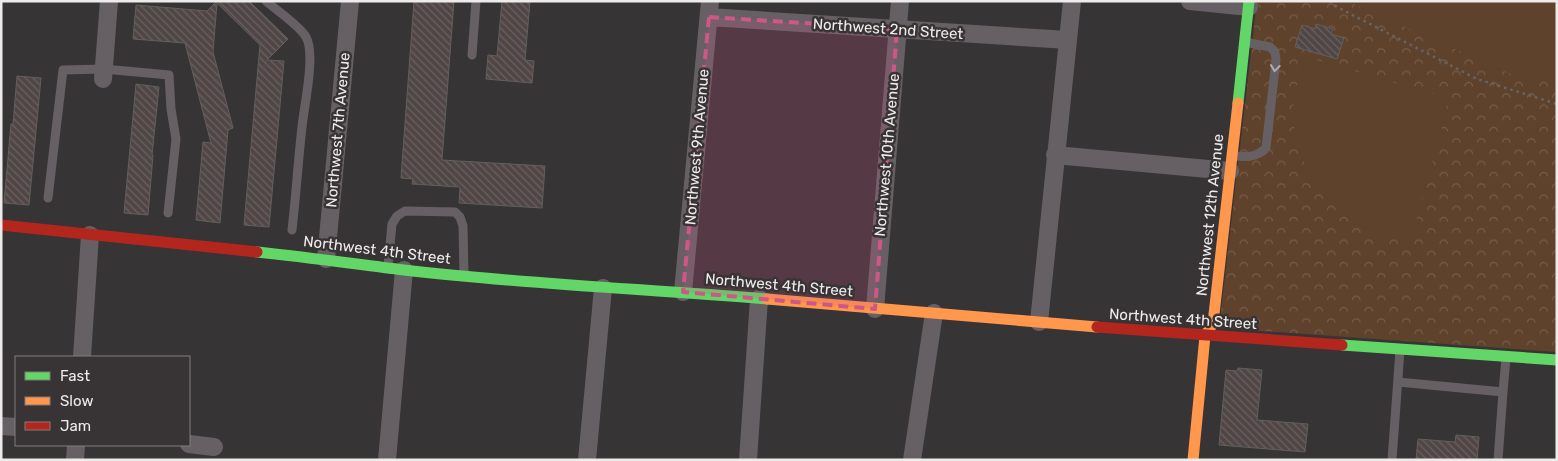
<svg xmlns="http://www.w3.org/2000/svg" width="1558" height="461" font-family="Rubik,sans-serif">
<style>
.park{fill:url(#park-crowns)}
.pitch{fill:#5f422b}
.building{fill:url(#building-back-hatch);stroke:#615f5f}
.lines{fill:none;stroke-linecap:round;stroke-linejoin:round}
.path{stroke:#676466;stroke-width:2.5;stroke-dasharray:2.5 4;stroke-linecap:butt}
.lane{stroke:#666065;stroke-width:9}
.street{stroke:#666065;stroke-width:18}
.fast{stroke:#63d668;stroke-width:11}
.slow{stroke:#ff974d;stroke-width:11}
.jam{stroke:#b3261e;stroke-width:11}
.oneway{stroke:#b1acaf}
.marked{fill:#cf5786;fill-opacity:0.2;stroke:#cf5786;stroke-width:4;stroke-dasharray:10 6;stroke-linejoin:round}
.labels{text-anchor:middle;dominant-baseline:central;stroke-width:5;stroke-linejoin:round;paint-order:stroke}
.street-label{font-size:15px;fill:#eeebeb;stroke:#383334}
</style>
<defs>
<pattern id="park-crowns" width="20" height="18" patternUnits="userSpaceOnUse" patternTransform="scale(1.25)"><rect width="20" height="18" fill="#5f422b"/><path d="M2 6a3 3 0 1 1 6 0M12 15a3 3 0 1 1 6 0" fill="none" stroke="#765d4a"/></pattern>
<pattern id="building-back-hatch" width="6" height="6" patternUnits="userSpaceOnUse" patternTransform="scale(1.25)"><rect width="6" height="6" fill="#504645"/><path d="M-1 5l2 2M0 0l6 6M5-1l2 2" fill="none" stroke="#6a6160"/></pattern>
</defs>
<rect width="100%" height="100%" fill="#373435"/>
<path class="park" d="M1257,1H1557V352L1219,328Z"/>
<path class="pitch" d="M1347,1H1557V74L1547,79H1522Z
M1306,57L1444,97L1447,109L1410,243C1396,239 1382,236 1369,230C1323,208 1288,154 1294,102C1296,87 1301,71 1306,57Z"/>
<path class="building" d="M215,1H249L288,39L267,60L284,61L269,227L244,225L260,45L217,3L213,52L233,128L228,130L220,223L196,220L203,142L211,143L185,43L133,39L136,5L207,11L216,2Z
M414,1H454L442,160L545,166L542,208L459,203L460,187L412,184L413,179L401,178Z
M502,1H530L525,60L534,61L532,83L486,79L488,55L497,56Z
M1316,24L1333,29L1331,34L1344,38L1337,59L1295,47L1302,25L1315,29Z
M17,76L41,78L29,205L4,203L11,124H13Z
M136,84L159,87L152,155H153L148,215L124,213Z
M1238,368L1262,370L1257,420L1308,424L1305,452L1219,445L1226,370L1237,371Z
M1456,435L1479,437L1477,460H1416L1418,439L1455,442Z"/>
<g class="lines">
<path class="path" d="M1330,1L1337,7L1477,79L1557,104"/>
<path class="lane" d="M266,1C276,10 300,26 306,37C316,54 304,106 302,127C298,162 296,196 292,230
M472,55L476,1
M1233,156C1246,157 1256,158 1266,148L1276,60L1275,52L1270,47L1245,42
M48,198L63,70L104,69L169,75L171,109L176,139L168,213
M388,266L392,224L397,216L405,211L455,212L460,217L463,226L464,275
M1398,382L1503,392L1498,460
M1503,392L1506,358
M1392,460L1400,350"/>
<path class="street" d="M1190,1L1249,7
M709,17L1068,40
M103,79L109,1
M1055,155L1230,171
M326,259L350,1
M683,292L710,1
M875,309L900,1
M1039,322L1072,1
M82,357L90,235
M1,426L16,427
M189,444L214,447
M75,460L76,445
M387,460L404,270
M587,460L603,288
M748,460L759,299
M912,460L934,313"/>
<path class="fast" d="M1238,103L1249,1
M257,252C306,257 355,264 404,270C524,284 646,289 767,299
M1342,345L1557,360"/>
<path class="slow" d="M767,299L1097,327
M1193,460L1205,336L1213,323L1238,103"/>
<path class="jam" d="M1,225L257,252
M1097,327L1342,345"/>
</g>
<defs><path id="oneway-chevron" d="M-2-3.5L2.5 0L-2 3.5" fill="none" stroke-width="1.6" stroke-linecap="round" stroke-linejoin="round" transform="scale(1.25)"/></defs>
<use class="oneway" href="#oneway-chevron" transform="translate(1275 68) rotate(96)"/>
<path class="marked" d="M709,17L897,29L875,309L683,292Z"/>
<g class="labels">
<g class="street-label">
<text transform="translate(888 29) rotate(4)">Northwest 2nd Street</text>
<text transform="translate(338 130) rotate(-85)">Northwest 7th Avenue</text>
<text transform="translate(697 147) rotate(-85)">Northwest 9th Avenue</text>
<text transform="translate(887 155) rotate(-85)">Northwest 10th Avenue</text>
<text transform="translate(1210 215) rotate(-84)">Northwest 12th Avenue</text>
<text transform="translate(377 250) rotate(7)">Northwest 4th Street</text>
<text transform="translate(779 285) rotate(5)">Northwest 4th Street</text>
<text transform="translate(1183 319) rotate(4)">Northwest 4th Street</text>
</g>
</g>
<rect width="1558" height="461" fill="none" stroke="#eeebeb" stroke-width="5"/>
<rect x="15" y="356" width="175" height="90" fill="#383334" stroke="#817d7d"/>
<rect x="25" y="372" width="25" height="8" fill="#63d668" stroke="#817d7d"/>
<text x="60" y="381" font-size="15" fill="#eeebeb">Fast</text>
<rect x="25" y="397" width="25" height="8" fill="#ff974d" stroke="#817d7d"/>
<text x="60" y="406" font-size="15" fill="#eeebeb">Slow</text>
<rect x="25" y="422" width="25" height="8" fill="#b3261e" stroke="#817d7d"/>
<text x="60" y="431" font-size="15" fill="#eeebeb">Jam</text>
</svg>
